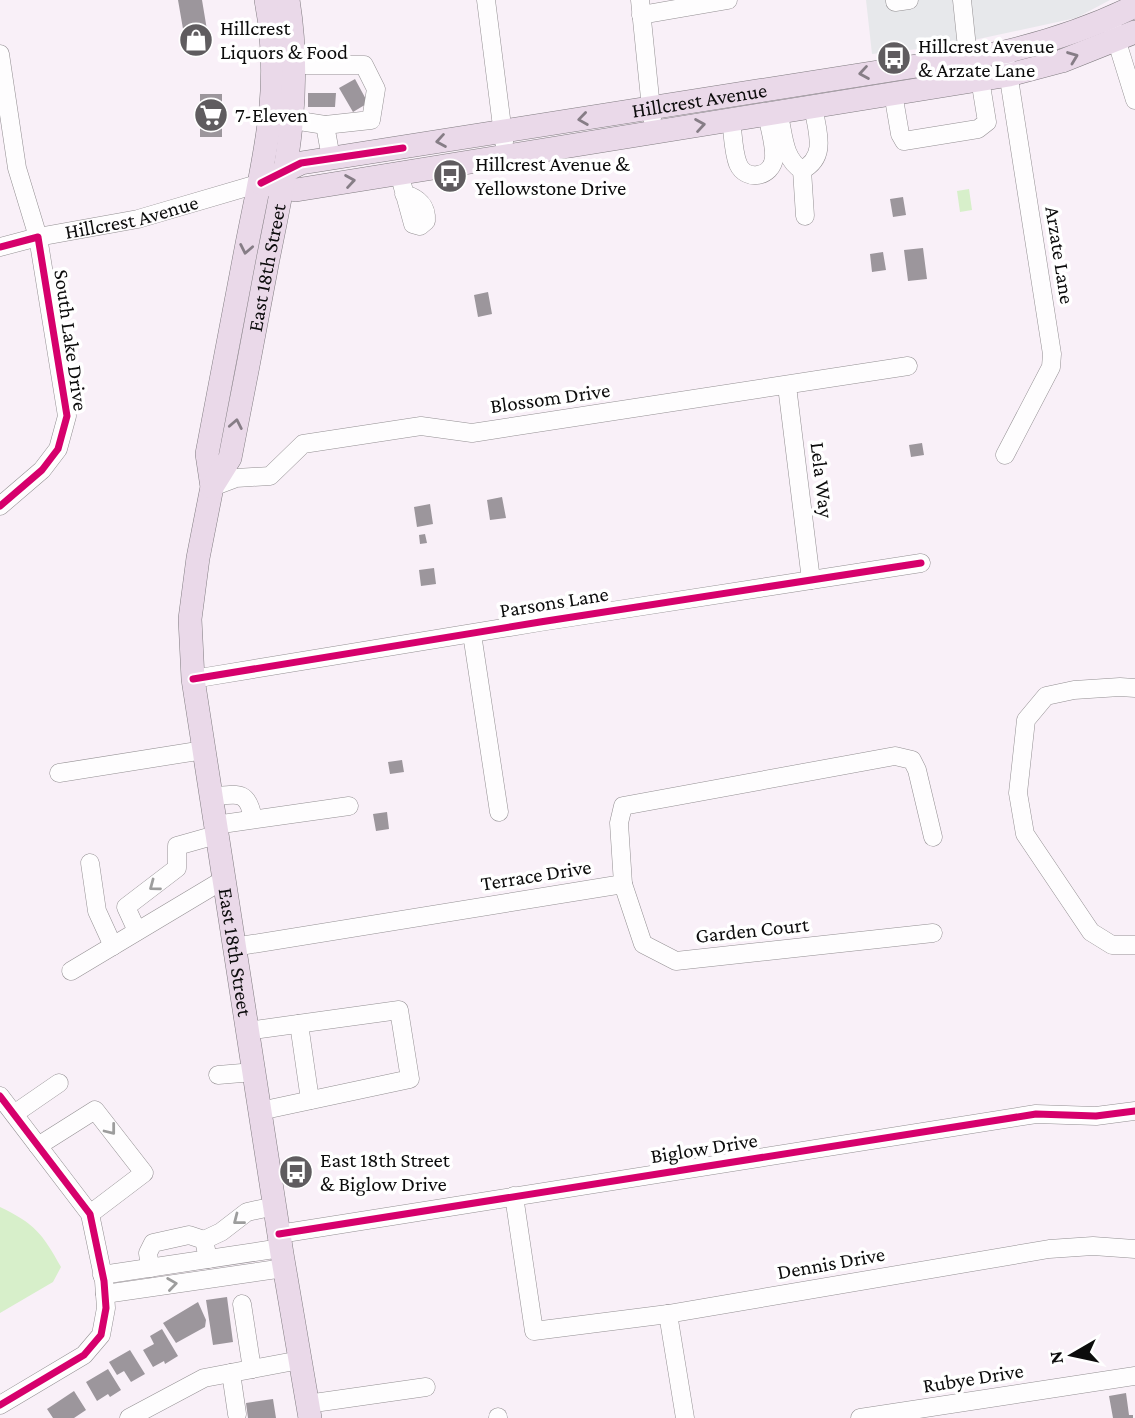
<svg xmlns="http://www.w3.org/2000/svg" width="1135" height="1418" font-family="'Crimson Pro',serif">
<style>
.industrial{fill:#e7e8eb}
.water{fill:#d7efca}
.building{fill:#9c969c}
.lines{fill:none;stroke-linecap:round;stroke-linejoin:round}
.minor-casing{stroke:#938f92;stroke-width:19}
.major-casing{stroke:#807c80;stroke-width:24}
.minor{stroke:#fefdfe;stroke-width:18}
.major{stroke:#ead9e9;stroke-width:23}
.cycleway-casing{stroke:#fff;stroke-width:11}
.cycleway{stroke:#d6006c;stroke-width:7}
.oneway{stroke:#867d86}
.oneway2{stroke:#9d9d9d}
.labels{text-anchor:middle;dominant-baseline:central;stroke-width:7;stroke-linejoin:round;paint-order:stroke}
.poi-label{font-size:21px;fill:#0c0c0c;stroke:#fff;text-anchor:start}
.street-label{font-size:21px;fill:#0c0c0c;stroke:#fff}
</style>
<rect width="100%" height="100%" fill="#f9f0f8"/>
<path class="industrial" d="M866,0H1110L1076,18L946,46L872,54Z"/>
<path class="water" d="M969,189L972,210L960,212L957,191Z
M0,1207C35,1224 42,1233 61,1267L53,1282L0,1313Z"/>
<path class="building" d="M178,0H202L210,48L187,52Z
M355,79L368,103L353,112L339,88Z
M308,93H336L335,107H308Z
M200,94H222V137H200Z
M903,197L906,215L893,217L890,199Z
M923,248L927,279L908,281L904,250Z
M883,252L886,270L872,272L870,254Z
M488,292L492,314L478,317L474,295Z
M922,443L924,455L911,457L909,445Z
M502,497L506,518L490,520L487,500Z
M430,504L433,524L417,527L414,507Z
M425,534L427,543L420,544L419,535Z
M434,568L436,584L421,586L419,570Z
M402,760L404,772L390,774L388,762Z
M387,812L389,829L376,831L373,814Z
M227,1297L233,1342L213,1345L206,1300Z
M198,1302L206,1320L205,1327L176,1343L163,1323Z
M162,1329L178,1356L165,1364L164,1361L153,1367L143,1350L154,1344L150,1336Z
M130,1350L145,1374L131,1382L124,1371L117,1375L109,1362Z
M108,1369L121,1390L110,1397L108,1394L97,1401L86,1382Z
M74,1391L86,1410L74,1418H53L47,1409Z
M1126,1393L1129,1415H1133V1418H1113L1109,1396Z
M273,1399L276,1418H248L246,1403Z"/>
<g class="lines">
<g class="minor-casing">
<g id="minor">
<path d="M486,0L504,142"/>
<path d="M640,0L652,118"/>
<path d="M895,0V2L909,0"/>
<path d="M641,15L728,0"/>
<path d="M1113,29L1135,100"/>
<path d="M0,54L17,168L38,237L67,416L58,449L42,470L0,506"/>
<path d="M294,65H364L376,89L371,120L325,125L331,158"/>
<path d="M893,93L900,134L904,141L978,129L987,122L980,79L968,57L962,0"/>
<path d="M778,112C784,132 782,158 802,170C828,157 817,131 813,106"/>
<path d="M293,120L325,125"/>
<path d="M731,120C733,133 733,151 738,164C746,182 772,177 774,158C775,144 769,127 767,114"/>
<path d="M802,170L805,216"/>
<path d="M399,173L413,224L420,226L426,221C427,206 418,198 404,194"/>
<path id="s1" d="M0,247L38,237L138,219L261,183"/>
<path d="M787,386L811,580"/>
<path d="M1005,455L1051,367L1052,354L1007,66"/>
<path d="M212,487L236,478L270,476L303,444L421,426L472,433L908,366"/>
<path d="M472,634L499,812"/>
<path d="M193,679L540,622L921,563"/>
<path d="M1135,688L1120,687L1074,690L1046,696L1026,720L1018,793L1025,834L1091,932L1112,945H1135"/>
<path d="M59,773L204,750"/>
<path d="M211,797C237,794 248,789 253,819"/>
<path d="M215,825L349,806"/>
<path d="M90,863L97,911L113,946"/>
<path d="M623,884L643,944L676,961L933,933"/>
<path d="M137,931L126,907L177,868V846L216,835"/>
<path d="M234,947L623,884L619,823L623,806L895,756L912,760L917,770L933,837"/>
<path d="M71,971L223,880"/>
<path d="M299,1024L310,1100"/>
<path d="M247,1031L399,1010L410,1079L260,1111"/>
<path d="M218,1075L254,1072"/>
<path d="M0,1096L90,1214L104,1281L106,1308L101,1335L84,1355L0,1405"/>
<path d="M14,1114L59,1083"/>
<path d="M38,1146L95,1110L144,1173L90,1214"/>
<path d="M514,1196L534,1331L668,1314L1049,1249L1093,1246L1135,1249"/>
<path d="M279,1234L1036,1114L1096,1116L1135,1111"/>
<path d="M204,1240L221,1232L247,1212L275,1206"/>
<path d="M150,1268L148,1253L153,1243L189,1235L204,1240L208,1259"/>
<path d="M102,1275L281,1248"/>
<path d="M105,1294L284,1268"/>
<path d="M242,1304L252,1369"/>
<path d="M668,1314L685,1418"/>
<path d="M231,1373L237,1414"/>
<path d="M307,1404L426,1387"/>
<path d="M498,1417V1418"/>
<path d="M129,1418L204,1378L300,1360"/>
<path d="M860,1418L1135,1376"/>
</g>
</g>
<g class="major-casing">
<g id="major">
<path id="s2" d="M266,0C283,89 264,157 247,244C234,314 220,384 207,454L212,487L198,558L190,619L193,679L204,750L282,1254L310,1418"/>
<path id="s3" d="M261,183L301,163L1005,52C1050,41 1093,27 1135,6"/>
<path d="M261,183L296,190L1009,75L1062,61L1135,32"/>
<path id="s4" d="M212,487L230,458C243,392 256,325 268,259C286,170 303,92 288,0"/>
</g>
</g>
<use href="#minor" class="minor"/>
<use href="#major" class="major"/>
<g class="cycleway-casing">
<path id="cycleway" d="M261,183L301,163L403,148
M0,247L38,237L67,416L58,449L42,470L0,506
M193,679L540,622L921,563
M0,1096L90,1214L104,1281L106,1308L101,1335L84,1355L0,1405
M279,1234L1036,1114L1096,1116L1135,1111"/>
</g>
<use href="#cycleway" class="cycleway"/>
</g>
<defs><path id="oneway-chevron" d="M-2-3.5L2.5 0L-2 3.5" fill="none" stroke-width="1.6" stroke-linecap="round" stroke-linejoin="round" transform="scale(1.75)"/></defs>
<g class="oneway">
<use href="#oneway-chevron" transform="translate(1073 57) rotate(-21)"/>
<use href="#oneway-chevron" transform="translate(864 73) rotate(171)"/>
<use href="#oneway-chevron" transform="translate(583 119) rotate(172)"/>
<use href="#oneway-chevron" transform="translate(700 125) rotate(-9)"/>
<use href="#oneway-chevron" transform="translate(441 141) rotate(171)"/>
<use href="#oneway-chevron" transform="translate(350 181) rotate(-9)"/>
<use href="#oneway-chevron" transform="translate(246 249) rotate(101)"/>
<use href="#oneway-chevron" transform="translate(236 424) rotate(-79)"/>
</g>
<g class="oneway2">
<use href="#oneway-chevron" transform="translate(154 886) rotate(143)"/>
<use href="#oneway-chevron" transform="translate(111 1130) rotate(52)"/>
<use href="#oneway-chevron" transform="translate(238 1220) rotate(142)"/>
<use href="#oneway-chevron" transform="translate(172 1284) rotate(-8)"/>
</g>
<defs>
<g id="shop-disc" transform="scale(1.75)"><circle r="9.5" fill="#5f5c5f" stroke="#fff"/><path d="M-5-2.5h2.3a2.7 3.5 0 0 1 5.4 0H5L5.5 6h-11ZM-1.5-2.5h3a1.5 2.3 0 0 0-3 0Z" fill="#fff"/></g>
<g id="bus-disc" transform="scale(1.75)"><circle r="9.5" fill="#5f5c5f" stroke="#fff"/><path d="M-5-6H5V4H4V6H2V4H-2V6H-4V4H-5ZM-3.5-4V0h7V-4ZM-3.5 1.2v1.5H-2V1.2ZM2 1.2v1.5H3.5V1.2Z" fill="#fff"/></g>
<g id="supermarket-disc" transform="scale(1.75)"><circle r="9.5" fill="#5f5c5f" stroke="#fff"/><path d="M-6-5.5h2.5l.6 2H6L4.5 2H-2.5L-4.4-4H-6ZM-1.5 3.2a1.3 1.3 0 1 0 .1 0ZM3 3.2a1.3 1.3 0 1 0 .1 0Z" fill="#fff"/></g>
</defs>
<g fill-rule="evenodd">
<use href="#shop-disc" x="196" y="40"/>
<use href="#bus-disc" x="894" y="58"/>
<use href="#supermarket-disc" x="211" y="115"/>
<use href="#bus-disc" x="450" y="176"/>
<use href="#bus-disc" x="296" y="1172"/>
</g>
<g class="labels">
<g class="poi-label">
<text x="220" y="28">Hillcrest<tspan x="220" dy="24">Liquors &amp; Food</tspan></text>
<text x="918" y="46">Hillcrest Avenue<tspan x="918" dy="24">&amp; Arzate Lane</tspan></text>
<text x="235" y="115">7-Eleven</text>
<text x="475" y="164">Hillcrest Avenue &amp;<tspan x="475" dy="24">Yellowstone Drive</tspan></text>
<text x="320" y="1160">East 18th Street<tspan x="320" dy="24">&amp; Biglow Drive</tspan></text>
</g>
<g class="street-label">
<text stroke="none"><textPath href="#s3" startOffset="448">Hillcrest Avenue</textPath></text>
<text stroke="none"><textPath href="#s1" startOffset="135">Hillcrest Avenue</textPath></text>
<text transform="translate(1060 255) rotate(81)">Arzate Lane</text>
<text stroke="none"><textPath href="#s4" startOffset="228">East 18th Street</textPath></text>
<text transform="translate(71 340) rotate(82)">South Lake Drive</text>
<text transform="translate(550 398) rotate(-8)">Blossom Drive</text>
<text transform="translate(822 480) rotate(83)">Lela Way</text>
<text transform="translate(554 602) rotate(-9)">Parsons Lane</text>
<text transform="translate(536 875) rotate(-9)">Terrace Drive</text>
<text transform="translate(752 930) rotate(-6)">Garden Court</text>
<text stroke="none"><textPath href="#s2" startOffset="964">East 18th Street</textPath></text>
<text transform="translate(704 1148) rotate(-9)">Biglow Drive</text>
<text transform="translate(831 1263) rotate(-10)">Dennis Drive</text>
<text transform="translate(973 1378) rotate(-9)">Rubye Drive</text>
</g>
</g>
<g transform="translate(1072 1355) rotate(261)" stroke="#ffffff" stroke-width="5" paint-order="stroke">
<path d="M0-5L12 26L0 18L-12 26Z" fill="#0c0c0c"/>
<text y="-10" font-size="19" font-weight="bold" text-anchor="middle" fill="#0c0c0c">N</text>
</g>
</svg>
